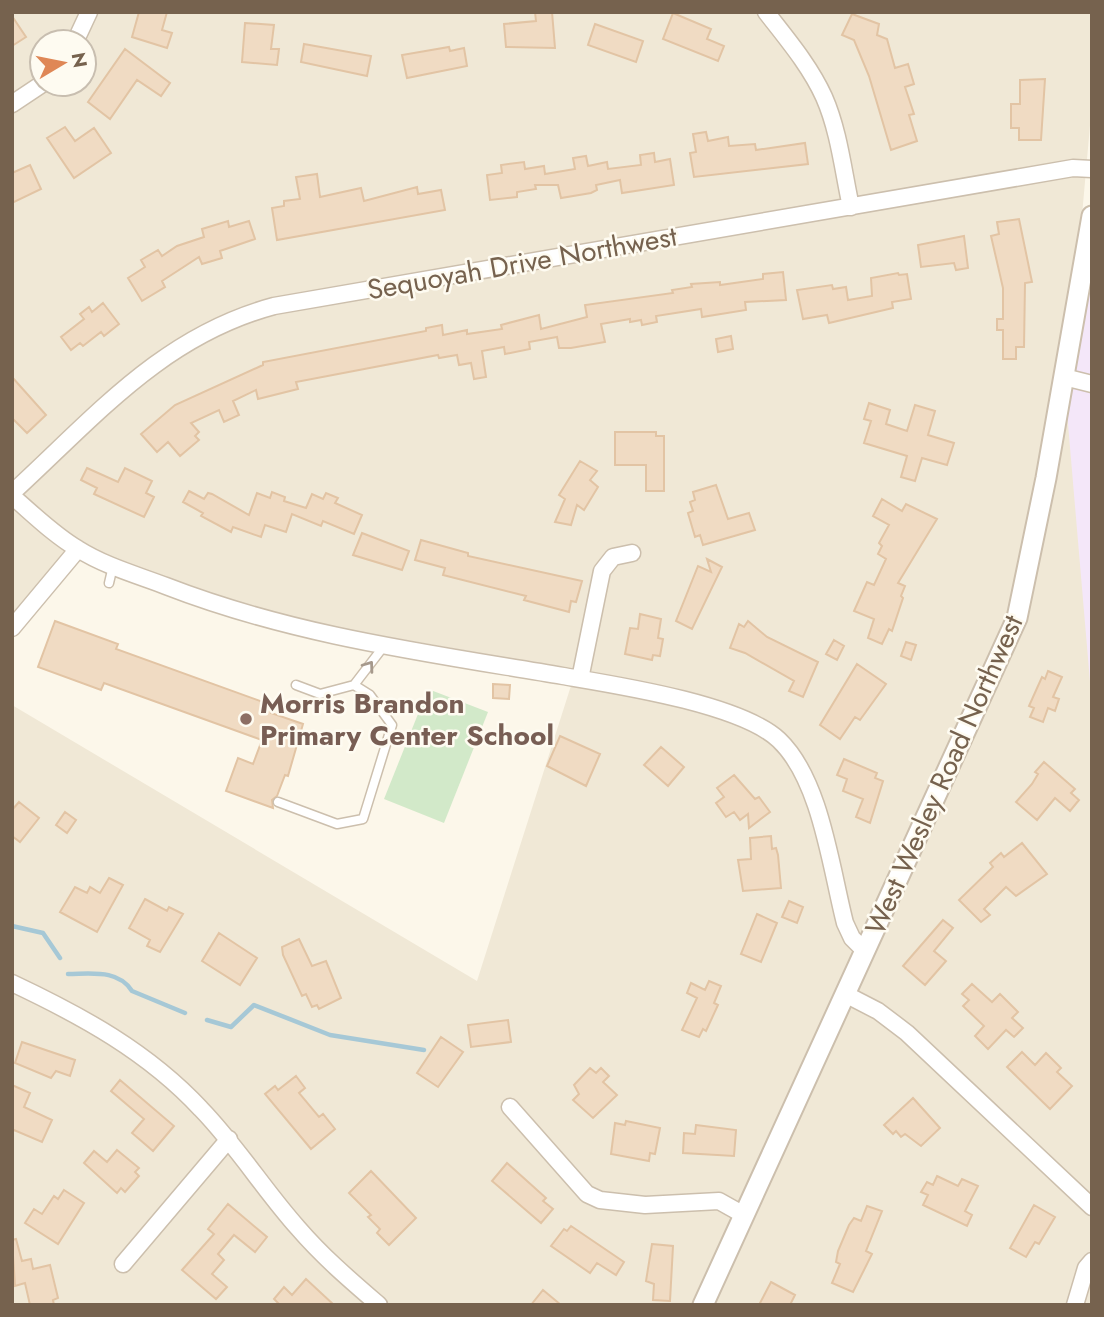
<svg xmlns="http://www.w3.org/2000/svg" width="1104" height="1317" font-family="Jost,sans-serif">
<style>
.residential{fill:#f0e8d6;fill-rule:evenodd}
.education{fill:#f4e7f9}
.green{fill:#d2e9c9}
.lines{fill:none;stroke-linecap:round;stroke-linejoin:round}
.stream{stroke:#a6c8d6;stroke-width:4.5}
.building{fill:#f0dbc3;stroke:#e2c4a4;stroke-width:2}
.service-casing{stroke:#ccbfad;stroke-width:11}
.minor-casing{stroke:#ccbfad;stroke-width:19}
.tertiary-casing{stroke:#ccbfad;stroke-width:23}
.service{stroke:#fff;stroke-width:8}
.minor{stroke:#fff;stroke-width:16}
.tertiary{stroke:#fff;stroke-width:19}
.oneway{stroke:#a6998c}
.education-dot{fill:#8d6e63;stroke:#fefbf1;stroke-width:2.5}
.labels{text-anchor:middle;dominant-baseline:central;stroke-width:5;stroke-linejoin:round;paint-order:stroke}
.street-label{font-size:28px;fill:#76624e;stroke:#fefbf1}
.education-label{font-size:28px;font-weight:bold;fill:#785e54;stroke:#fefbf1;text-anchor:start}
</style>
<rect width="100%" height="100%" fill="#fcf7ea"/>
<path class="residential" d="M12,12H1092V103L1068,373L1092,693V1305H12V705L477,981L576,670L248,612L76,558L12,627ZM42,42H84V84H42Z"/>
<path class="education" d="M1092,214V705L1064,377Z"/>
<path class="green" d="M428,689L488,712L444,823L384,799Z"/>
<g class="lines">
<path class="stream" d="M12,926L43,933L60,958
M68,974C91,974 118,969 132,991L185,1013
M207,1020L231,1027L254,1005L330,1035L424,1050"/>
</g>
<path class="building" d="M139,12H167L162,30L172,33L167,48L132,37Z
M535,12H552L555,48L506,47L504,24L536,21Z
M673,13L711,29L707,39L724,46L718,61L663,39Z
M852,14L879,24L877,35L887,39L895,68L908,64L914,84L905,87L914,114L909,115L917,141L891,150L869,76L854,40L842,35Z
M12,16L26,37L12,46Z
M245,23L274,25L271,49H279L277,65L242,62Z
M595,24L643,41L636,62L588,45Z
M304,44L371,56L367,76L301,62Z
M449,47L450,51L464,48L467,66L407,78L402,55Z
M125,49L170,83L161,96L137,80L110,119L88,102Z
M1045,79L1041,140H1019V128H1011V104H1020V80Z
M65,127L75,141L94,128L111,153L74,178L47,138Z
M706,132L708,141L728,137L729,146L755,144L756,150L805,143L808,164L694,177L690,153L696,152L693,134Z
M654,153L655,162L670,159L674,185L622,193L620,180L596,185L597,190L591,193L561,198L558,185H535L536,189L517,192V197L490,200L487,175L502,173L501,165L524,162L525,169L544,166L545,174L575,169L573,158L586,156L588,166L607,162L608,169L641,165L640,155Z
M30,165L41,189L12,203V173Z
M317,174L320,197L361,188L364,201L417,187L418,194L441,190L445,210L277,240L272,208L284,206V201L300,199L296,177Z
M1019,219L1032,282L1025,283L1024,347H1016V359H1003V330H997V319H1003V288L991,236L999,234L997,222Z
M228,221L229,227L249,221L255,239L220,251L222,258L202,264L199,257L162,281L165,287L142,301L128,278L145,267L141,260L158,250L162,256L177,246L204,237L202,229Z
M964,236L968,268L956,270L954,263L921,267L918,245Z
M783,272L786,300L745,302L746,310L702,317L701,309L656,316L657,322L642,325L641,320L630,322V319L601,324L605,342L571,348H559L557,337L529,342L530,349L505,354L504,347L482,351L486,377L474,379L471,363L459,365L457,355L439,358L438,355L296,382L298,389L258,399L256,390L233,401L239,415L224,422L219,410L191,423L199,432L195,436L199,440L180,456L168,442L157,452L141,434L175,405L263,365V362L426,331V328L442,325L443,335L467,330V334L502,329L501,325L539,315L541,329L587,317L585,305L673,293L672,290L692,287L691,284L720,282V285L763,279V274Z
M898,273L899,275L907,274L911,299L892,302L893,308L829,323L827,315L803,319L797,290L832,285L833,289L846,287L848,300L872,296L871,278Z
M103,303L119,324L104,336L101,332L83,346L80,343L71,350L61,337L84,319L80,314L89,307L92,312Z
M731,336L733,349L718,352L716,339Z
M12,377L46,415L27,433L12,418Z
M869,403L890,410L886,424L907,431L915,405L935,411L928,435L954,443L947,465L922,458L915,481L901,477L907,456L864,443L871,421L864,419Z
M615,432H656V436H664V491H646V465H615Z
M580,461L597,471L590,480L598,487L584,510L577,505L571,525L555,522L565,499L559,495Z
M87,468L118,482L125,468L152,481L146,493L154,497L144,517L94,494L97,488L81,480Z
M716,485L728,519L749,513L755,530L703,545L700,535L695,537L688,513L693,511L690,502L695,500L693,492Z
M189,491L204,499L208,493L212,494L249,515L257,493L270,498L272,492L285,497L284,501L306,508L312,494L323,499L326,493L338,498L335,503L362,515L354,534L323,521L321,526L292,514L286,532L265,525L261,537L233,527L231,532L201,516L203,513L183,502Z
M882,499L902,511L906,504L937,519L898,583L905,586L901,596L903,598L892,631L889,629L882,644L868,638L874,619L854,611L867,582L874,585L886,559L878,554L882,546L879,543L889,525L873,516Z
M362,533L409,551L402,570L353,555Z
M421,540L468,553V556L582,581L576,602L571,601L569,612L524,600L526,596L443,575L445,568L415,560Z
M707,559L722,567L692,629L676,621L698,566L711,572Z
M640,614L661,619L658,638L663,639L660,656L653,655L652,660L625,654L630,628L638,629Z
M55,621L118,644L116,649L274,706L271,713L303,724L288,776L285,775L277,796L272,800L273,808L226,791L238,758L253,764L262,740L104,683L101,690L38,667Z
M748,621L767,637L818,662L803,697L789,691L794,681L745,653L730,648L739,624L744,627Z
M834,640L844,646L837,660L826,654Z
M906,642L916,645L911,660L901,656Z
M857,664L886,684L860,720L855,717L840,739L820,725Z
M1048,671L1062,677L1053,697L1059,699L1055,711L1048,708L1043,722L1030,717L1034,708L1029,706L1042,677L1045,679Z
M493,684L510,685L509,699L493,698Z
M560,736L600,754L586,786L547,766Z
M661,747L684,767L668,786L644,765Z
M844,759L877,773L875,778L883,781L870,823L856,817L863,799L843,791L847,779L837,775Z
M1044,762L1075,789L1071,793L1079,800L1070,811L1055,798L1037,820L1016,802L1032,784L1038,774L1035,772Z
M734,775L755,799L759,797L770,812L749,828L748,814L740,820L734,812L726,817L716,803L724,797L717,788Z
M19,802L39,818L20,842L12,836V810Z
M65,812L76,820L67,833L56,825Z
M771,836L772,849L776,848L778,855L781,888L743,891L738,860L751,859L750,838Z
M1022,843L1047,874L1016,896L1006,887L984,909L990,915L981,922L959,900L993,867L990,863L1001,853L1004,857Z
M109,878L123,885L97,932L60,912L75,887L87,893L90,887L100,893Z
M145,899L167,911L169,907L183,914L160,952L147,946L150,940L129,928Z
M789,901L803,907L797,923L782,917Z
M757,914L777,923L761,962L741,954Z
M943,920L953,928L934,951L946,961L925,985L903,966Z
M219,933L257,958L240,985L202,961Z
M299,939L312,966L326,961L341,998L319,1009L317,1005L312,1007L306,994L302,996L283,955L282,947Z
M709,981L721,986L714,1003L718,1005L706,1031L703,1029L699,1037L682,1030L697,998L687,993L691,983L705,990Z
M972,984L992,1002L1000,994L1018,1012L1012,1018L1023,1028L1014,1037L1006,1030L988,1049L975,1036L984,1026L963,1006L969,1000L962,994Z
M508,1020L511,1042L471,1047L468,1025Z
M441,1037L463,1052L438,1087L417,1073Z
M22,1042L75,1060L70,1076L56,1071L51,1078L15,1063Z
M1022,1052L1035,1065L1046,1053L1061,1068L1057,1072L1072,1086L1050,1109L1007,1067Z
M590,1068L596,1073L601,1068L609,1076L603,1082L617,1095L593,1118L573,1100L579,1094L574,1085Z
M296,1076L305,1088L299,1093L319,1117L323,1114L335,1129L311,1149L265,1094L275,1086L278,1090Z
M120,1080L174,1126L153,1151L132,1133L144,1119L111,1091Z
M12,1085L30,1093L24,1107L52,1120L42,1142L14,1130L12,1133Z
M913,1098L940,1128L921,1146L905,1134L901,1137L896,1131L893,1134L884,1125Z
M626,1121L660,1128L655,1154L650,1153L649,1161L611,1154L615,1123L625,1125Z
M696,1125L736,1130L734,1156L683,1153L684,1133L695,1134Z
M117,1150L139,1168L135,1172L139,1176L125,1192L121,1188L117,1193L84,1163L94,1151L107,1162Z
M507,1163L546,1198L543,1201L553,1209L541,1223L492,1181Z
M371,1171L416,1218L389,1245L377,1233L380,1229L368,1217L371,1215L349,1193Z
M937,1176L958,1186L962,1179L978,1186L965,1211L972,1215L967,1226L923,1205L928,1195L921,1192L927,1182L933,1185Z
M64,1190L84,1203L58,1244L25,1223L34,1209L42,1214L54,1196L58,1199Z
M228,1204L267,1237L255,1252L234,1235L218,1254L224,1260L212,1274L227,1287L216,1299L182,1270L214,1234L208,1229Z
M1034,1205L1055,1217L1039,1244L1035,1242L1026,1257L1010,1248Z
M867,1206L882,1211L866,1251L872,1254L853,1292L832,1283L840,1264L836,1262L838,1251L849,1225L854,1218L861,1221Z
M571,1226L624,1262L616,1275L597,1263L590,1273L551,1246L564,1229L567,1231Z
M16,1239L22,1261L31,1259L33,1269L50,1265L58,1298L53,1300L54,1305H30L25,1283L15,1286L12,1240Z
M652,1244L673,1246L670,1301L653,1300L654,1284L646,1281Z
M306,1279L334,1305H280L274,1299L284,1287L292,1295Z
M771,1282L795,1295L790,1305H759Z
M543,1290L561,1305H531Z"/>
<g class="lines">
<g class="service-casing">
<path id="service" d="M109,583L113,566
M296,685L320,694L354,685L384,646
M278,802L337,824L363,819L392,725L370,695L354,685"/>
</g>
<g class="minor-casing">
<path id="minor" d="M766,12C787,39 810,66 824,97C839,131 843,170 851,207
M75,42L89,12
M12,104L42,84
M1064,377L1092,384
M12,493C95,417 162,336 274,306L1073,168L1092,169
M12,496C33,514 54,535 78,549C105,566 137,575 166,586C295,636 427,653 563,676C616,685 741,704 779,740C821,780 831,869 845,923L852,938L865,951
M12,628L78,549
M580,679L602,571L613,557L632,553
M12,983C82,1016 148,1052 201,1109C237,1146 264,1190 298,1228C323,1257 350,1280 379,1305
M845,994L878,1011L907,1033L1092,1207
M510,1107L587,1194L600,1200L645,1205L719,1201L744,1215
M123,1264L229,1139
M1075,1305L1086,1268L1092,1261"/>
</g>
<g class="tertiary-casing">
<path id="tertiary" d="M703,1305L1017,618L1046,478L1092,216"/>
</g>
<use href="#service" class="service"/>
<use href="#minor" class="minor"/>
<use href="#tertiary" class="tertiary"/>
</g>
<defs><path id="oneway-chevron" d="M-2-3.5L2.5 0L-2 3.5" fill="none" stroke-width="1.6" stroke-linecap="round" stroke-linejoin="round" transform="scale(1.75)"/></defs>
<use class="oneway" href="#oneway-chevron" transform="translate(369 666) rotate(-54)"/>
<circle class="education-dot" cx="246" cy="719" r="7"/>
<g class="labels">
<g class="street-label">
<text transform="translate(522 263) rotate(-10)">Sequoyah Drive Northwest</text>
<text transform="translate(944 775) rotate(-66)">West Wesley Road Northwest</text>
</g>
<g class="education-label">
<text x="260" y="703">Morris Brandon<tspan x="260" dy="32">Primary Center School</tspan></text>
</g>
</g>
<rect width="1104" height="1317" fill="none" stroke="#76624e" stroke-width="28"/>
<g transform="translate(63 63) rotate(80)"><circle r="33" fill="#fefbf1" stroke="#c8beb0" stroke-width="2"/>
<path d="M0-5L12 26L0 18L-12 26Z" fill="#df8756"/>
<text y="-10" font-size="19" font-weight="bold" text-anchor="middle" fill="#76624e">N</text>
</g>
</svg>
